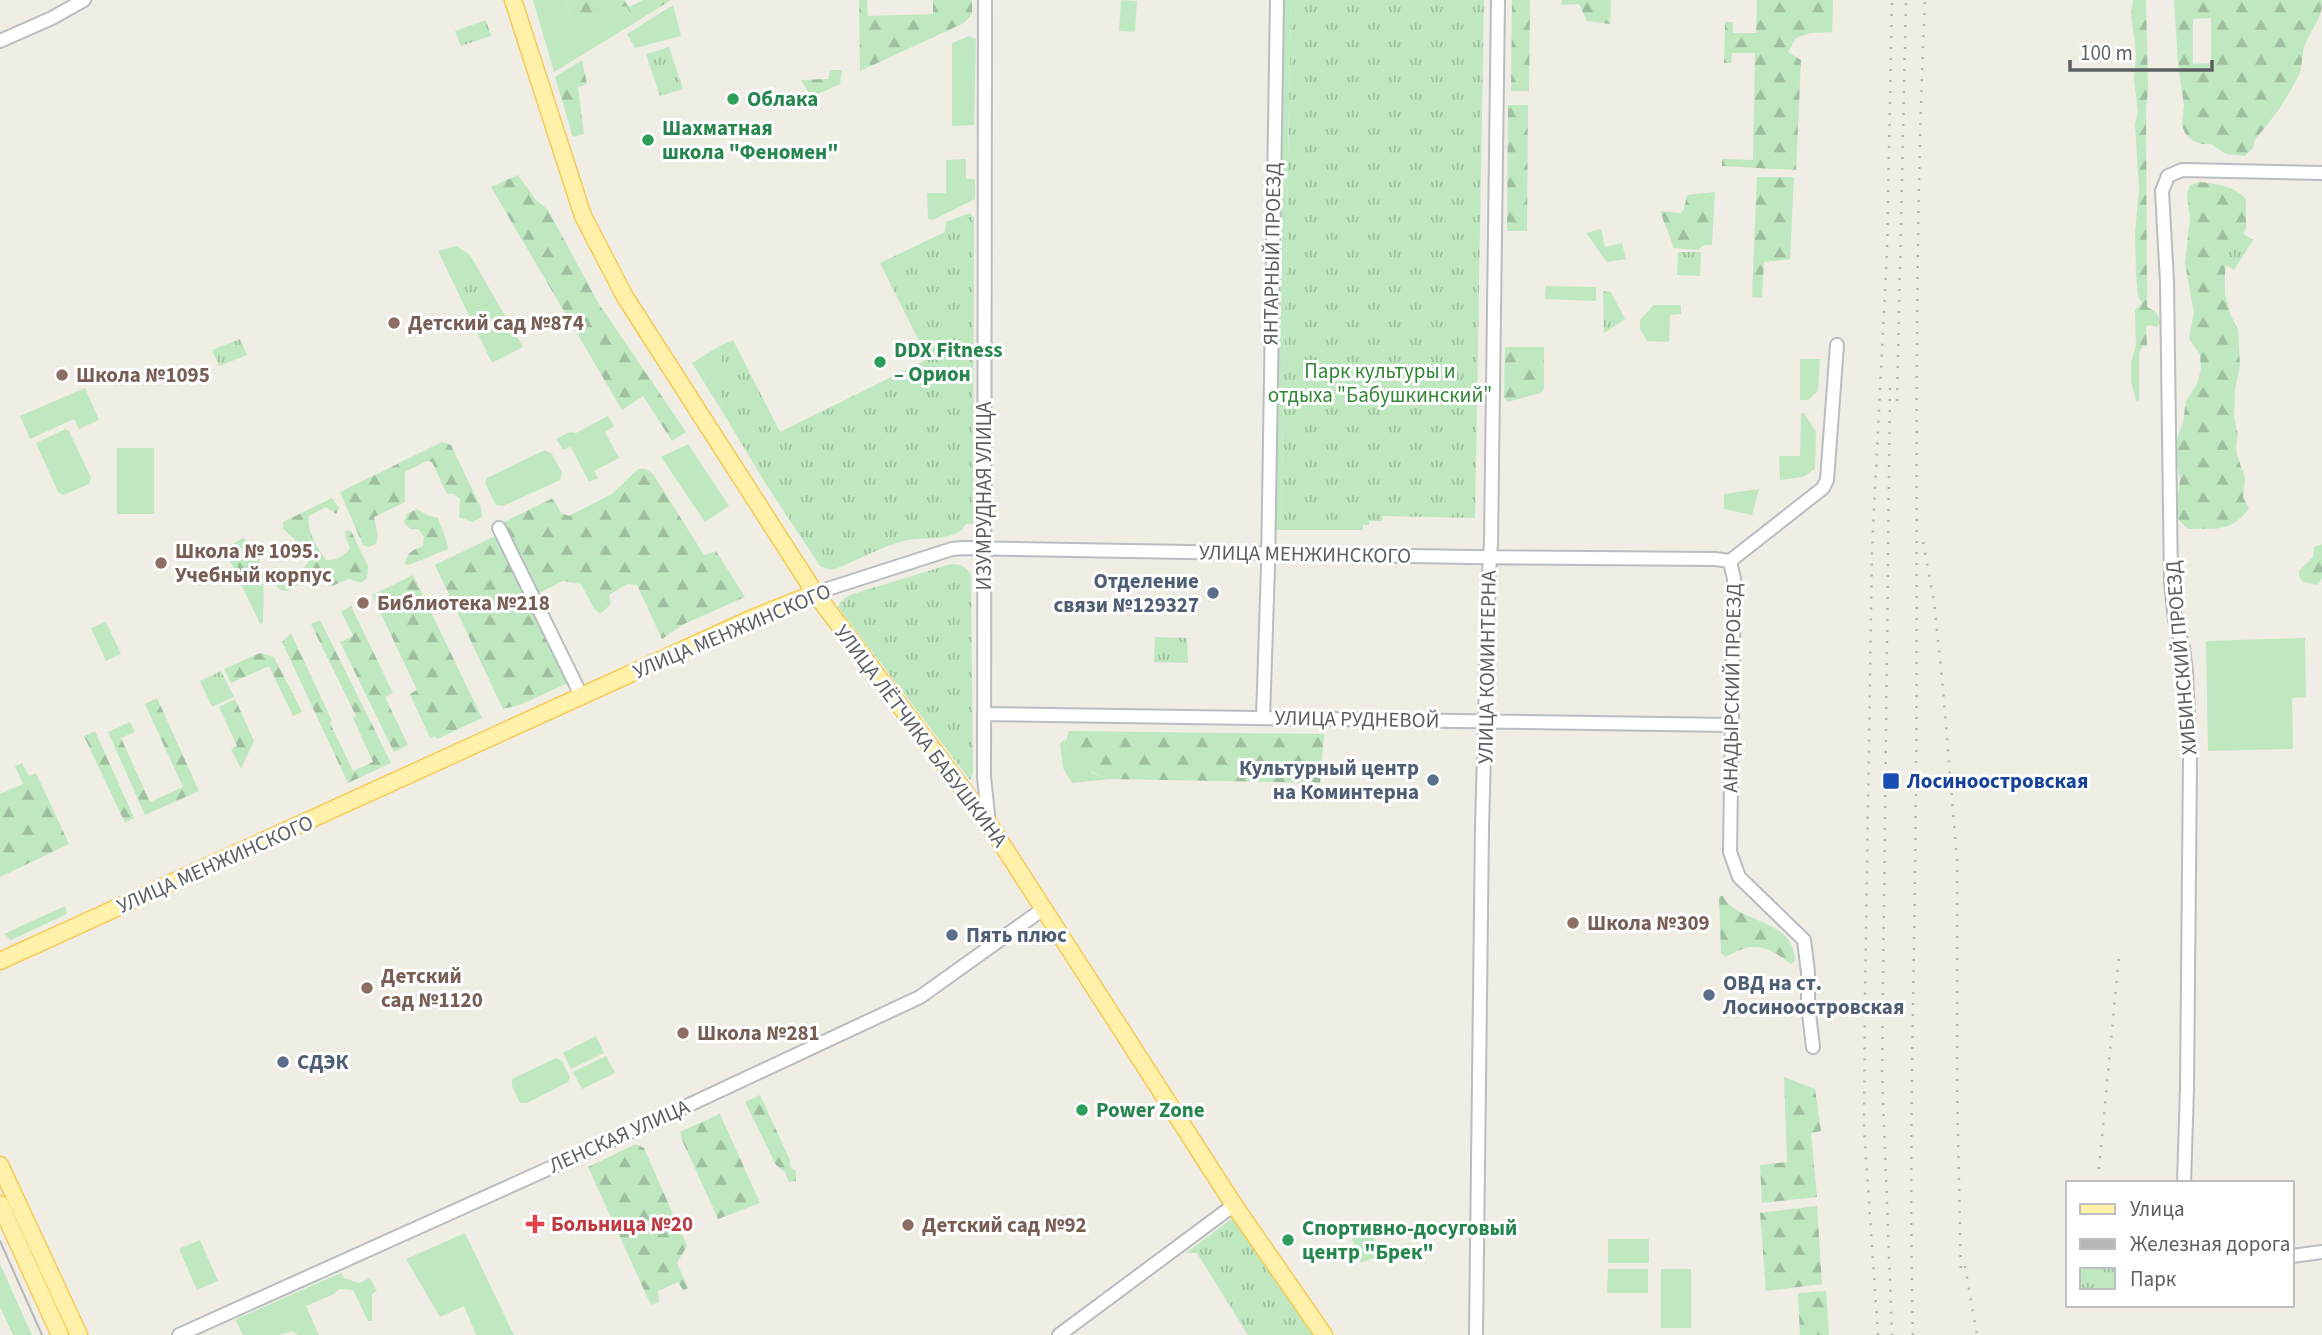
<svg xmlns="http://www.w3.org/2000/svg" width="2322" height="1335" font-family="'Source Sans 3',sans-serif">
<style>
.grass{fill:#c0e8c0}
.forest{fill:url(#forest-firs);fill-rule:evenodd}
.park{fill:url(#park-tufts)}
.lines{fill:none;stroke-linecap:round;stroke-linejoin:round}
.minor-casing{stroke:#b9bcc1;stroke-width:16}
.major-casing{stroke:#f7ca56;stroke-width:19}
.minor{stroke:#fff;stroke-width:12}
.major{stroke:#fff1a9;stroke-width:16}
.tram{stroke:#b5b6b6;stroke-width:2}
.rail{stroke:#b5b6b6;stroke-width:2.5;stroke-dasharray:2 9;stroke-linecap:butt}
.leisure-dot{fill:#2e9e5b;stroke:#fff;stroke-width:2.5}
.education-dot{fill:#8d6e63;stroke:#fff;stroke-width:2.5}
.service-dot{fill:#5c6f8a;stroke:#fff;stroke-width:2.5}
.transit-dot{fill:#1a4fb4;stroke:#fff;stroke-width:2.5}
.health-dot{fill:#e0444e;stroke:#fff;stroke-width:2.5}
.labels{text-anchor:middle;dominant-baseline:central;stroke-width:6;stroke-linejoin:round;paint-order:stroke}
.leisure-label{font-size:21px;font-weight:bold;fill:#27864d;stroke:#fff;text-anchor:start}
.street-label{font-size:21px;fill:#5c6065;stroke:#fff}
.education-label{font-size:21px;font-weight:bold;fill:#785e54;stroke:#fff;text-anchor:start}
.park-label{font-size:21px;fill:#328736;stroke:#fff}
.service-label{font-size:21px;font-weight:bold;fill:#4e5e75;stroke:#fff;text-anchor:start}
.transit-label{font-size:21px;font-weight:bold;fill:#164399;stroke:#fff;text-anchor:start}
.health-label{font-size:21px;font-weight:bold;fill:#be3a42;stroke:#fff;text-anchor:start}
</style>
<defs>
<pattern id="forest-firs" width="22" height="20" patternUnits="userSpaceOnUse" patternTransform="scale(1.75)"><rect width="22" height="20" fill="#c0e8c0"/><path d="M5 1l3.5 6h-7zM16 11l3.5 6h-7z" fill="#9fbfa0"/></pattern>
<pattern id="park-tufts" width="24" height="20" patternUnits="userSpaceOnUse" patternTransform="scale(1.75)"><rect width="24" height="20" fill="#c0e8c0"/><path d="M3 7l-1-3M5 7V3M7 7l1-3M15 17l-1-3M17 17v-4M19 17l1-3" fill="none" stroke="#9fbfa0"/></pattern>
</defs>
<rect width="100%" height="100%" fill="#efede4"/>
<path class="grass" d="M533,0H564L573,20L626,6L636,22L554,72Z
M1121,0L1137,1L1135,32L1119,31Z
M1284,0H1291L1281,530H1274Z
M673,5L681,36L635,48L627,34Z
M969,36L976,39L974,125L952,126V43Z
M966,159V179H975V199L933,220L928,219L927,193H946V160Z
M1601,229L1605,247L1622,243L1626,259L1607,262L1586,233Z
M457,246L470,255L523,347L492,363L438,251Z
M1546,286L1596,287V301L1545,299Z
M1654,305H1681V314L1670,315L1669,342L1647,341L1640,329V320Z
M718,347L725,375L721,397L722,411L692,363Z
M1800,359H1820L1818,391L1808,400H1800Z
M85,388L99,420L79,429L74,419L30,439L20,416Z
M1801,413H1804L1816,432L1815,469L1803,477L1780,480L1779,456H1800Z
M608,416L614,426L605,432L619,458L594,471L598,478L589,482L571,447L563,450L556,439L570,432L576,433Z
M65,429L69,431L91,478L89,484L63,495L58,492L36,443Z
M688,444L729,506L705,522L661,457Z
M117,448H154V514H117Z
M545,450L552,454L562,473L560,480L503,506L496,505L485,483L487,478Z
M1759,489L1752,515L1724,509V494Z
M243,538C269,554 263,597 263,623L260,624L226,552L227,547Z
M276,567L283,574L299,568L306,580L287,591L280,590L271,578L272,568Z
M106,622L121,654L106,661L91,628Z
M2305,638L2306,697L2292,698L2293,749L2208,751L2206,641Z
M1065,739L1064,746L1093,773L1110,779L1072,783L1063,768L1060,743Z
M65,906L67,914L11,940L4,934Z
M596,1036L604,1053L571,1069L563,1053Z
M606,1056L615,1073L582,1089L573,1072Z
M556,1058L562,1061L570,1078L568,1082L527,1103H520L512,1086V1079Z
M1367,1220L1381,1255L1361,1263L1348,1228Z
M465,1233L514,1335H476L464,1306L440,1317L406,1259Z
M1608,1239H1649V1263H1608Z
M200,1240L218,1281L197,1290L179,1249Z
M0,1264L32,1335H13L0,1307Z
M1608,1269H1648V1293H1607Z
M1661,1269H1691V1328H1661Z
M341,1273L344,1278L359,1283L370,1278L377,1291L372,1294V1321H368L353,1290L339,1289L334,1294L306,1306L319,1335H297L293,1331L279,1335H243L236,1321L238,1318Z"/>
<path class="forest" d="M564,0H625L629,7L643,0H671L636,22L626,6L573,20Z
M859,0H867L868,16L933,14V0H972V14L964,23L860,71Z
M1512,0H1530L1529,91H1511Z
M1562,0H1611L1610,24L1587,21L1579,4L1561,5Z
M1757,0H1833L1832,32L1810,33L1796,38L1788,52L1801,60L1796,170L1722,166V159L1753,160L1755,53H1732L1731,63H1724L1725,22H1733V33H1756Z
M2133,0H2146L2148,88L2146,110L2147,307L2156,312L2161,323L2157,327L2148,325L2146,327L2147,345L2145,347L2143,346L2139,353V400L2136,401L2131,382V363L2136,345L2135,310L2142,303L2138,297L2136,273L2135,233L2139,188L2135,124L2138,112L2134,80L2136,53L2131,14Z
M2174,0H2322C2322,21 2312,26 2305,45C2301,55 2303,67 2298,77C2287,98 2272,121 2255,139L2253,148L2245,156L2226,154L2211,144H2201L2192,140L2185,133L2182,125L2184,105L2178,63ZM2211,18V63L2193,64V19Z
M582,60L587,84L578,87L584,134L573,137L555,77Z
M830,70H842L840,84L811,97L801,80L828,79Z
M1508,105H1528L1527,231H1507Z
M518,175L535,199L548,210L599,304L686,432L672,441L643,396L622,410L491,187Z
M1757,177H1794L1790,259L1764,262L1762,298L1752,297Z
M2200,182C2216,184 2235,186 2246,199V230L2236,241L2226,263L2225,273V294L2231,316L2238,329L2240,365L2235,390L2234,417L2238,435L2236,445L2237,455L2245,478L2243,497L2249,509C2229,533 2218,528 2188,529L2178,519L2176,510L2180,480L2174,447L2183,422L2186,401L2197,384L2201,369L2200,354L2189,339L2194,313L2185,263L2190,219L2187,194L2190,185Z
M1715,192L1712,245H1704L1698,250L1673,248C1671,235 1662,221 1661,211L1681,213L1684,209L1687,195Z
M1505,347H1544V388L1541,393L1507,402L1504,397Z
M442,442L451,445L481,508L482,517L472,522L459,517L460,499L454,494H447L432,462L427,461L405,472V502L374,517L378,536L376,544L368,547L363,545L340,492Z
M638,469H646L653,474L704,555L716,551L745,597L684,624L662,639L637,585L627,584L609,595L611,604L600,614L593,607L581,584L563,581L537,594L502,523L553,498L561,513L569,516L612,494Z
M332,498L339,508L336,514L326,507L309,516C306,530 318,548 326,560C335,561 346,556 350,548L345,535L346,530L351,531L368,566L367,578L361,583L349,579L332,586L327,585L320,577L314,579L308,577L304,568L309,561C303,549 293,536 283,529V522Z
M417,509L427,515L438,518C441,528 447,538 448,549L409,565L405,564C407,552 413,550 423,546L424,537L418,529H410L404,522L407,514Z
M499,534L570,682L522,704L503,709L435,565Z
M240,544C250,553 252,560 253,574L258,576L251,591L257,600L253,604C244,589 239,562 229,552L230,547Z
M2322,544V578L2318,585L2303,582L2299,576V571L2313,557L2314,547Z
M413,575L482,718L437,739L435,736L430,738L410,694L417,690L372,595Z
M351,606L393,693L385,697L408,745L394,752L340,642L353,636L341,611Z
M320,620L391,763L348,783L282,642L291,633L332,721L330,723L353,771L373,762L353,718L356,716L311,624Z
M260,653L274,657L302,712L293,716L269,666L231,683L224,669Z
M157,698L199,791L145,815L108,732L130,722L135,732L121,738L150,802L183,787L145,704Z
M235,699L254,741L241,769L231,749L237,746L219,707Z
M95,731L134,818L125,823L84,736Z
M1069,731L1324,734L1320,783L1110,779C1090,772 1077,764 1064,746Z
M22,763L29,776L36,773L69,844L0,877V794L23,784L15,766Z
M1719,896H1723C1736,924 1794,917 1795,961L1791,964C1766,945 1753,941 1726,957L1721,954Z
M1784,1077L1815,1089L1821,1131L1811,1133L1817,1197L1762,1203L1760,1165L1787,1162Z
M760,1095L790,1160V1167L796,1171V1181L789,1182L785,1172L776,1165L745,1102Z
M720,1114L760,1203L718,1219L683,1142L680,1132Z
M636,1144L644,1148L687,1246L677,1263L688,1288L683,1290L678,1282L658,1291L659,1302L651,1305L588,1167Z
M1817,1206L1822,1284L1766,1291L1760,1213Z
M1826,1291L1829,1335H1800L1798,1293Z"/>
<path class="park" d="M1291,0H1484L1475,518L1383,516L1382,521H1369V525H1363V530H1281Z
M486,20L491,36L461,46L455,31Z
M669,47L683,89L660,96L646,54Z
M970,213L974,218L973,524H966C958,540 931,538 915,539C888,542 858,561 832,570L820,566L764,481L722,411L721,397L725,375L718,347L733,340L780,432L928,359L880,263L945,232L946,222Z
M2236,229L2253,240L2234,270L2217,260Z
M1678,252H1701L1700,276L1677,275Z
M475,273L490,303L473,312L457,282Z
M1603,291L1611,292L1625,319L1604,333Z
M240,339L247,355L219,366L212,350Z
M951,564C961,564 965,566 971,575L973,773L970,780L838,607L840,602L850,595Z
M1155,637L1187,638L1188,663L1154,662Z
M221,671L234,697L212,707L200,681Z
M1234,1217L1313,1335H1248L1197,1253H1186Z"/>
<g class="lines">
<g class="minor-casing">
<path id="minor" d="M985,0L984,777L989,824
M0,41L52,18L84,0
M499,528L582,697
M1730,561L1734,579L1730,852L1739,877L1804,940L1808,972V1005L1813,1047
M1730,561L1823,488L1827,480L1837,345
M815,593L952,549L964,548L1468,557L1715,559L1730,561
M984,714L1730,725
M1263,718L1268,567L1277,0
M2184,1183L2187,1088L2190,760L2186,671L2183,648L2175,620L2171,583L2167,282L2162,191L2168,176L2182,170L2322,173
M2292,1256L2322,1252
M179,1335L659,1119L920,997L1043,909
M1059,1335L1234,1205
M1476,1335L1482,827L1489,572L1491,543L1498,0"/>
</g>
<g class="major-casing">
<path id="major" d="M513,0L583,216L625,297L815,593L989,824L1234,1205L1324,1335
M0,961L755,617L815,593
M0,1165L79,1335
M0,1204L60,1335"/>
</g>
<use href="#minor" class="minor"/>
<use href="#major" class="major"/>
<path class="tram" d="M0,1241L42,1335"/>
<path class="rail" d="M1890,388L1882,1071L1892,1335
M1897,401L1906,0
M1923,542L1934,602L1943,689L1957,860V1087L1961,1276
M2099,1169L2119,955
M1965,1266L1977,1335
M1878,1335L1864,1128L1865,997L1872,550L1887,250L1892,0
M1913,1335C1908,1149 1915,964 1916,778C1918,519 1913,259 1925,0"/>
</g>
<g class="leisure-dot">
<circle cx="733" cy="99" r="7"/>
<circle cx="648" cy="140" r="7"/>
<circle cx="880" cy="362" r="7"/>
<circle cx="1082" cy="1110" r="7"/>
<circle cx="1288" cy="1240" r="7"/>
</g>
<g class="education-dot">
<circle cx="394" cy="323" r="7"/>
<circle cx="62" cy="375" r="7"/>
<circle cx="161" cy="563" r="7"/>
<circle cx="363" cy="603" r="7"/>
<circle cx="1573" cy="923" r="7"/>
<circle cx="367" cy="988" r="7"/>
<circle cx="683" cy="1033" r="7"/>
<circle cx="908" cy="1225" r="7"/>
</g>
<g class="service-dot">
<circle cx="1213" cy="593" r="7"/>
<circle cx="1433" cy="780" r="7"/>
<circle cx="952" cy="935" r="7"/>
<circle cx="1709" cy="995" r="7"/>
<circle cx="283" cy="1062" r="7"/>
</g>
<rect class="transit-dot" x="1882" y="772" width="18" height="18" rx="3.5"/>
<path class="health-dot" d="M531.5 1213.5h7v7h7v7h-7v7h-7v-7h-7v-7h7z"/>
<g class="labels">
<g class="leisure-label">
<text x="747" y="99">Облака</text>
<text x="662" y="128">Шахматная<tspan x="662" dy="24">школа "Феномен"</tspan></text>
<text x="894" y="350">DDX Fitness<tspan x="894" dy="24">– Орион</tspan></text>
<text x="1096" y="1110">Power Zone</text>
<text x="1302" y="1228">Спортивно-досуговый<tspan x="1302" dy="24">центр "Брек"</tspan></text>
</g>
<g class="street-label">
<text transform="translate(1272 254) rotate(-89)">ЯНТАРНЫЙ ПРОЕЗД</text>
<text transform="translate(984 496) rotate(-90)">ИЗУМРУДНАЯ УЛИЦА</text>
<text transform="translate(1305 554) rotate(1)">УЛИЦА МЕНЖИНСКОГО</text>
<text transform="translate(732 631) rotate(-23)">УЛИЦА МЕНЖИНСКОГО</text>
<text transform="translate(2181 658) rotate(-95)">ХИБИНСКИЙ ПРОЕЗД</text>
<text transform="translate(1487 667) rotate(-89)">УЛИЦА КОМИНТЕРНА</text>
<text transform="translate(1732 688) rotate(-89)">АНАДЫРСКИЙ ПРОЕЗД</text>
<text transform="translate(1357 719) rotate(1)">УЛИЦА РУДНЕВОЙ</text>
<text transform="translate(921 736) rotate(53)">УЛИЦА ЛЁТЧИКА БАБУШКИНА</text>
<text transform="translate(215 864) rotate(-24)">УЛИЦА МЕНЖИНСКОГО</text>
<text transform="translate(619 1136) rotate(-24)">ЛЕНСКАЯ УЛИЦА</text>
</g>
<g class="education-label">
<text x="408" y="323">Детский сад №874</text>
<text x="76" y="375">Школа №1095</text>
<text x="175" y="551">Школа № 1095.<tspan x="175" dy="24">Учебный корпус</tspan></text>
<text x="377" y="603">Библиотека №218</text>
<text x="1587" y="923">Школа №309</text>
<text x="381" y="976">Детский<tspan x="381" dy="24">сад №1120</tspan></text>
<text x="697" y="1033">Школа №281</text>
<text x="922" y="1225">Детский сад №92</text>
</g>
<g class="park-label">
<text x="1380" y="371">Парк культуры и<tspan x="1380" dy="24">отдыха "Бабушкинский"</tspan></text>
</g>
<g class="service-label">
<text x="1199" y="581" text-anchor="end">Отделение<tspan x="1199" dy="24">связи №129327</tspan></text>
<text x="1419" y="768" text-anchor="end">Культурный центр<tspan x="1419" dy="24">на Коминтерна</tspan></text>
<text x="966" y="935">Пять плюс</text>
<text x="1723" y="983">ОВД на ст.<tspan x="1723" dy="24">Лосиноостровская</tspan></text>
<text x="297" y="1062">СДЭК</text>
</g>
<g class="transit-label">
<text x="1907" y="781">Лосиноостровская</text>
</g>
<g class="health-label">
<text x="551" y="1224">Больница №20</text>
</g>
</g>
<rect x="2066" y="1181" width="228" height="126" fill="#ffffff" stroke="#bebfc1" stroke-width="2"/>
<rect x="2080" y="1204" width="35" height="10" fill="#fff1a9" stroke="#bebfc1" stroke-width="2"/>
<text x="2130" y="1216" font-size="21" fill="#5c6065">Улица</text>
<rect x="2080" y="1239" width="35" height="10" fill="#b5b6b6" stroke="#bebfc1" stroke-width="2"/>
<text x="2130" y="1251" font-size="21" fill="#5c6065">Железная дорога</text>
<rect x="2080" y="1268" width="35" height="21" fill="url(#park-tufts)" stroke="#bebfc1" stroke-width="2"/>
<text x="2130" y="1286" font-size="21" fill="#5c6065">Парк</text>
<path d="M2070 60v10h142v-10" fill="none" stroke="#5c6065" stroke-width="3.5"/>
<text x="2080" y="60" font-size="21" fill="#5c6065" stroke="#ffffff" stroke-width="5" paint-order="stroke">100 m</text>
</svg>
